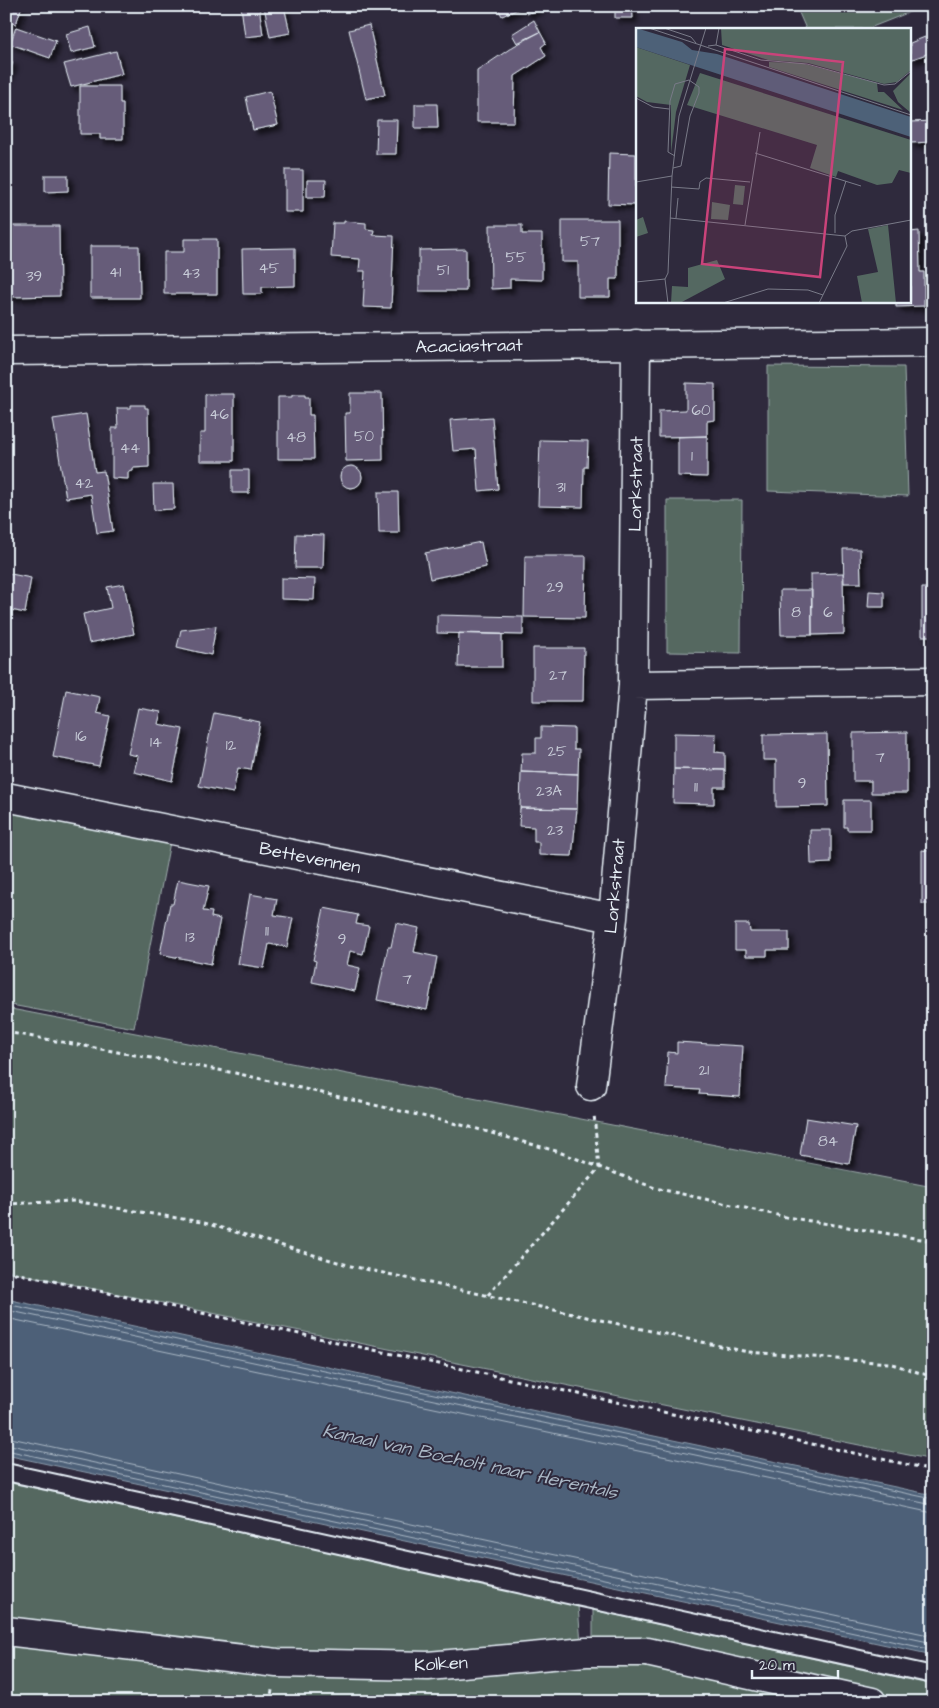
<svg xmlns="http://www.w3.org/2000/svg" width="939" height="1708" font-family="'Architects Daughter',sans-serif">
<style>
.green{fill:#546861;stroke:#9eacac}
.water{fill:#4d6178;stroke:#8b9bab}
.lines{fill:none;stroke-linecap:round;stroke-linejoin:round}
.shore{stroke:#aab7c5;stroke-width:1}
.building{fill:#665c79;stroke:#e8f1f8;filter:url(#shadow)}
.service-casing{stroke:#e8f1f8;stroke-width:20}
.minor-casing{stroke:#e8f1f8;stroke-width:31}
.path{stroke:#e8f1f8;stroke-width:3;stroke-dasharray:4 4;stroke-linecap:butt}
.service{stroke:#2f2a3d;stroke-width:16}
.minor{stroke:#2f2a3d;stroke-width:28}
.labels{text-anchor:middle;dominant-baseline:central;stroke-width:4;stroke-linejoin:round;paint-order:stroke}
.number-label{font-size:15px;fill:#c8ccd8}
.street-label{font-size:18px;fill:#e8f1f8;stroke:#2f2a3d}
.water-label{font-size:19px;font-style:italic;fill:#aab7c5;stroke:#2f2a3d}
.inset-road{fill:none;stroke:#797a88;stroke-width:1}
.view{fill:#ca437a;fill-opacity:0.15;stroke:#ca437a;stroke-width:2.5}
.inset-edge{fill:none;stroke:#e8f1f8;stroke-width:2.5}
</style>
<defs>
<filter id="shadow"><feDropShadow dx="4.5" dy="4.5" stdDeviation="2.5" flood-color="#0009"/></filter>
</defs>
<rect width="100%" height="100%" fill="#2f2a3d"/>
<filter id="ink" filterUnits="userSpaceOnUse"><feTurbulence type="fractalNoise" baseFrequency=".02" numOctaves="2"/><feDisplacementMap in="SourceGraphic" scale="10" xChannelSelector="R" yChannelSelector="G"/><feConvolveMatrix kernelMatrix="1 2 1 2 8 2 1 2 1" color-interpolation-filters="sRGB"/></filter>
<g filter="url(#ink)">
<path class="green" d="M796,6H925L867,29H806Z
M768,366L904,367L908,496L768,491Z
M667,500H742L741,653L667,652Z
M6,809L170,842L134,1028L6,1004Z
M6,1008L933,1187V1460L6,1271Z
M6,1482L578,1606L581,1644L325,1660L6,1623Z
M593,1610L933,1685V1702H919L816,1678L593,1646Z
M6,1641L85,1652L587,1657L649,1662L837,1702H6Z"/>
<path class="water" d="M6,1299L933,1495V1655L6,1455Z"/>
<g class="lines">
<path class="shore" d="M6,1304L933,1499
M6,1310L933,1505
M6,1318L933,1513
M6,1437L933,1636
M6,1444L933,1643
M6,1450L933,1650"/>
</g>
<path class="building" d="M6,6H22L16,24L8,22L6,28Z
M241,6H259L263,35L245,37Z
M264,6H284L290,33L270,37Z
M497,6H540V8L527,14L523,7L502,16Z
M615,6H632L633,18H615Z
M534,20L540,32L517,43L512,34Z
M369,25L385,95L366,99L349,30Z
M16,27L56,41L50,58L10,44Z
M90,27L95,47L71,53L66,34Z
M540,32L546,43L541,47L546,56L515,76L514,122H477V71L514,46Z
M925,37L932,52L910,60V43Z
M116,51L122,74L71,87L64,64Z
M6,60L13,62L6,80Z
M933,84V115H931L929,85Z
M80,86H120V103H123V139H100V134H80Z
M270,91L278,125L253,130L246,97Z
M415,104H437L438,128H415Z
M377,120H397L396,154H376Z
M933,121V142L910,143V122Z
M609,153L636,154V205L608,204Z
M285,170H303V212H285Z
M45,175H68V191L45,192Z
M307,180H326L325,197H307Z
M562,220H618V279H610V297H578V262H562Z
M344,221L366,223V229L374,230L373,235L394,236L391,308L363,307L365,271H359L360,259L331,257L333,223H344Z
M490,225H522V234H542V280L510,279V288L491,289Z
M6,226H59L60,296L8,297Z
M919,231L920,272H924V306L896,307V301H910V232Z
M184,239H217V294H164V252H184Z
M90,246H139L140,298H90Z
M295,248V286L262,287V294H243L242,249Z
M466,249V291H419V250Z
M686,383L715,384V420L707,421V436L659,437V411L686,410Z
M930,383H933V430H931Z
M350,393H382L383,460L346,461L345,413H350Z
M205,394H234V461H200V433H205Z
M292,395H305V397H309V415H313L314,459H278V397H292Z
M131,405H145V408H148L149,467L133,468V471L128,472V479L112,478V428H118L117,408H131Z
M86,414L95,472L104,471L113,531L97,533L91,494L66,498L53,419Z
M492,417L498,489L479,491L476,449L453,451L450,420Z
M707,436V477L678,476V437Z
M540,440L588,441L587,467H584L583,507L538,506Z
M340 477a11 11 0 1 1 22 0a11 11 0 1 1-22 0Z
M232,470H249V493H232Z
M153,484H173L174,509L154,510Z
M378,492H398L399,533H379Z
M296,534L324,535L323,568H295Z
M481,542L486,567L430,579L425,553Z
M843,549H860L861,583H844Z
M525,556H586L585,618L524,617Z
M6,573L31,578L25,613L6,609Z
M843,573L844,634L812,635L811,574Z
M281,578L315,579L314,600L281,599Z
M124,584L134,634L89,643L83,614L111,608L107,587Z
M922,588H933V636H922Z
M780,590H812V635H781Z
M869,591L884,592V607H868Z
M437,615L523,617V635L437,633Z
M216,626L211,655L177,647L181,630Z
M459,633L502,634V667H458Z
M533,648H584L583,701H533Z
M66,690L100,697L97,713L110,716L99,766L53,757Z
M138,708L161,712L158,724L183,729L172,781L134,772L138,756L128,754Z
M214,713L260,722L251,770L238,768L233,793L199,786Z
M541,727L574,728V749H579L578,774L521,772L522,753H536V738H541Z
M907,732V793H871V781H853V733Z
M674,733L716,734L715,752L725,753V770L674,769Z
M827,734L828,806L776,807V760H763V735Z
M674,769L725,770V787H714V804L673,803Z
M521,772L578,774L577,809L520,808Z
M844,800H871V830H847V827H844Z
M520,808L577,809L572,856L539,855V842H534V827L519,826Z
M810,830H831V863L811,864Z
M933,837V904H922V850L929,851V838Z
M178,880L209,886L203,911L212,912L211,917L220,919L211,964L160,954L170,904H173Z
M250,894L277,899L274,915L293,918L287,947L269,944L264,968L238,964Z
M324,908L358,915L356,924L369,926L363,954L350,951L347,965L360,968L355,991L312,982L316,961L313,960Z
M396,923L419,928L414,952L437,957L427,1010L377,1000L388,947H391Z
M735,924H749L750,932H789V950H767V956H746V950H735Z
M677,1042L743,1046L740,1097L699,1094L700,1090L666,1088L668,1052L677,1053Z
M806,1118L856,1126L849,1164L800,1155Z"/>
<g class="lines">
<g class="service-casing">
<path id="service" d="M6,1472L933,1675"/>
</g>
<g class="minor-casing">
<path id="minor" d="M6,351L933,342
M633,685L933,681
M6,797L613,918
M591,1086L613,918L633,685L636,344
M6,1631L277,1663L428,1666L586,1652H647L872,1702"/>
</g>
<path class="path" d="M6,1032L235,1073L470,1127L556,1151L655,1188L786,1217L933,1241
M6,1204L74,1201L201,1222L351,1266L748,1352L889,1363L933,1377
M6,1271L933,1470
M488,1295L599,1168L594,1114
M270,1702L272,1690"/>
<use href="#service" class="service"/>
<use href="#minor" class="minor"/>
</g>
</g>
<g class="labels">
<g class="number-label">
<text x="590" y="241">57</text>
<text x="516" y="257">55</text>
<text x="269" y="268">45</text>
<text x="443" y="270">51</text>
<text x="115" y="272">41</text>
<text x="191" y="273">43</text>
<text x="34" y="276">39</text>
<text x="701" y="410">60</text>
<text x="219" y="414">46</text>
<text x="364" y="436">50</text>
<text x="296" y="437">48</text>
<text x="130" y="448">44</text>
<text x="692" y="456">1</text>
<text x="84" y="483">42</text>
<text x="561" y="487">31</text>
<text x="555" y="587">29</text>
<text x="796" y="612">8</text>
<text x="828" y="612">6</text>
<text x="558" y="675">27</text>
<text x="81" y="736">16</text>
<text x="156" y="742">14</text>
<text x="231" y="745">12</text>
<text x="557" y="751">25</text>
<text x="880" y="757">7</text>
<text x="802" y="783">9</text>
<text x="696" y="787">11</text>
<text x="549" y="791">23A</text>
<text x="555" y="830">23</text>
<text x="267" y="931">11</text>
<text x="190" y="937">13</text>
<text x="342" y="939">9</text>
<text x="407" y="979">7</text>
<text x="704" y="1070">21</text>
<text x="828" y="1141">84</text>
</g>
<g class="street-label">
<text transform="translate(469 346) rotate(-1)">Acaciastraat</text>
<text transform="translate(636 484) rotate(-89)">Lorkstraat</text>
<text transform="translate(310 858) rotate(11)">Bettevennen</text>
<text transform="translate(615 886) rotate(-85)">Lorkstraat</text>
<text transform="translate(441 1664) rotate(-3)">Kolken</text>
</g>
<g class="water-label">
<text transform="translate(470 1462) rotate(12)">Kanaal van Bocholt naar Herentals</text>
</g>
</g>
<g transform="translate(636 28)">
<rect width="275" height="275" fill="#2f2a3d"/>
<path d="M85,0H275V42L261,54L248,56L172,35L132,32L86,17ZM0,19L54,37L40,84L35,125V77L11,74L0,68ZM133,34L165,35L241,55L242,64H248L267,82L133,39ZM64,45L275,112V145L263,142L256,155L241,157L202,143L200,149L174,140L181,117L51,77ZM275,45V85L262,74L257,63ZM99,157L109,158L107,177L97,176ZM76,174L94,177L92,192L75,191ZM7,189L12,205L0,209V192ZM252,197L260,275H226L221,248L242,244L232,201ZM81,232L89,251L44,275H35L36,258L52,259V240Z" fill="#546861"/>
<path d="M0,0L46,14L56,22L81,26L275,89V109L0,19Z" fill="#4d6178"/>
<path class="inset-road" d="M13,0L275,87M28,0L55,9L60,15M80,17L83,0M72,18L80,17L125,32L171,36L248,57L259,56L275,43M0,70L17,79L33,81M119,125L225,158M37,140L45,138L54,88L63,65V59L53,52L39,56L34,73L32,124L39,128M0,154L36,148M35,159L63,161L64,154L70,150L114,154M34,190L209,208M40,190L42,170M109,197L124,104M199,205V187L210,153M209,208L216,203L275,192M29,251L32,245L36,148L43,88L70,0M29,251L32,275M0,254L29,251M87,275L132,261L172,262L187,267M183,275L211,218L209,208"/>
<path class="view" d="M89,21L207,34L184,249L66,236Z"/>
<rect width="275" height="275" class="inset-edge"/>
</g>
<rect width="939" height="1708" fill="none" stroke="#2f2a3d" stroke-width="25"/>
<rect x="12" y="12" width="914" height="1683" fill="none" stroke="#e8f1f8" stroke-width="2" filter="url(#ink)"/>
<path d="M752 1670v8h86v-8" fill="none" stroke="#e8f1f8" stroke-width="2.5"/>
<text x="759" y="1670" font-size="15" fill="#e8f1f8" stroke="#2f2a3d" stroke-width="4" paint-order="stroke">20 m</text>
</svg>
